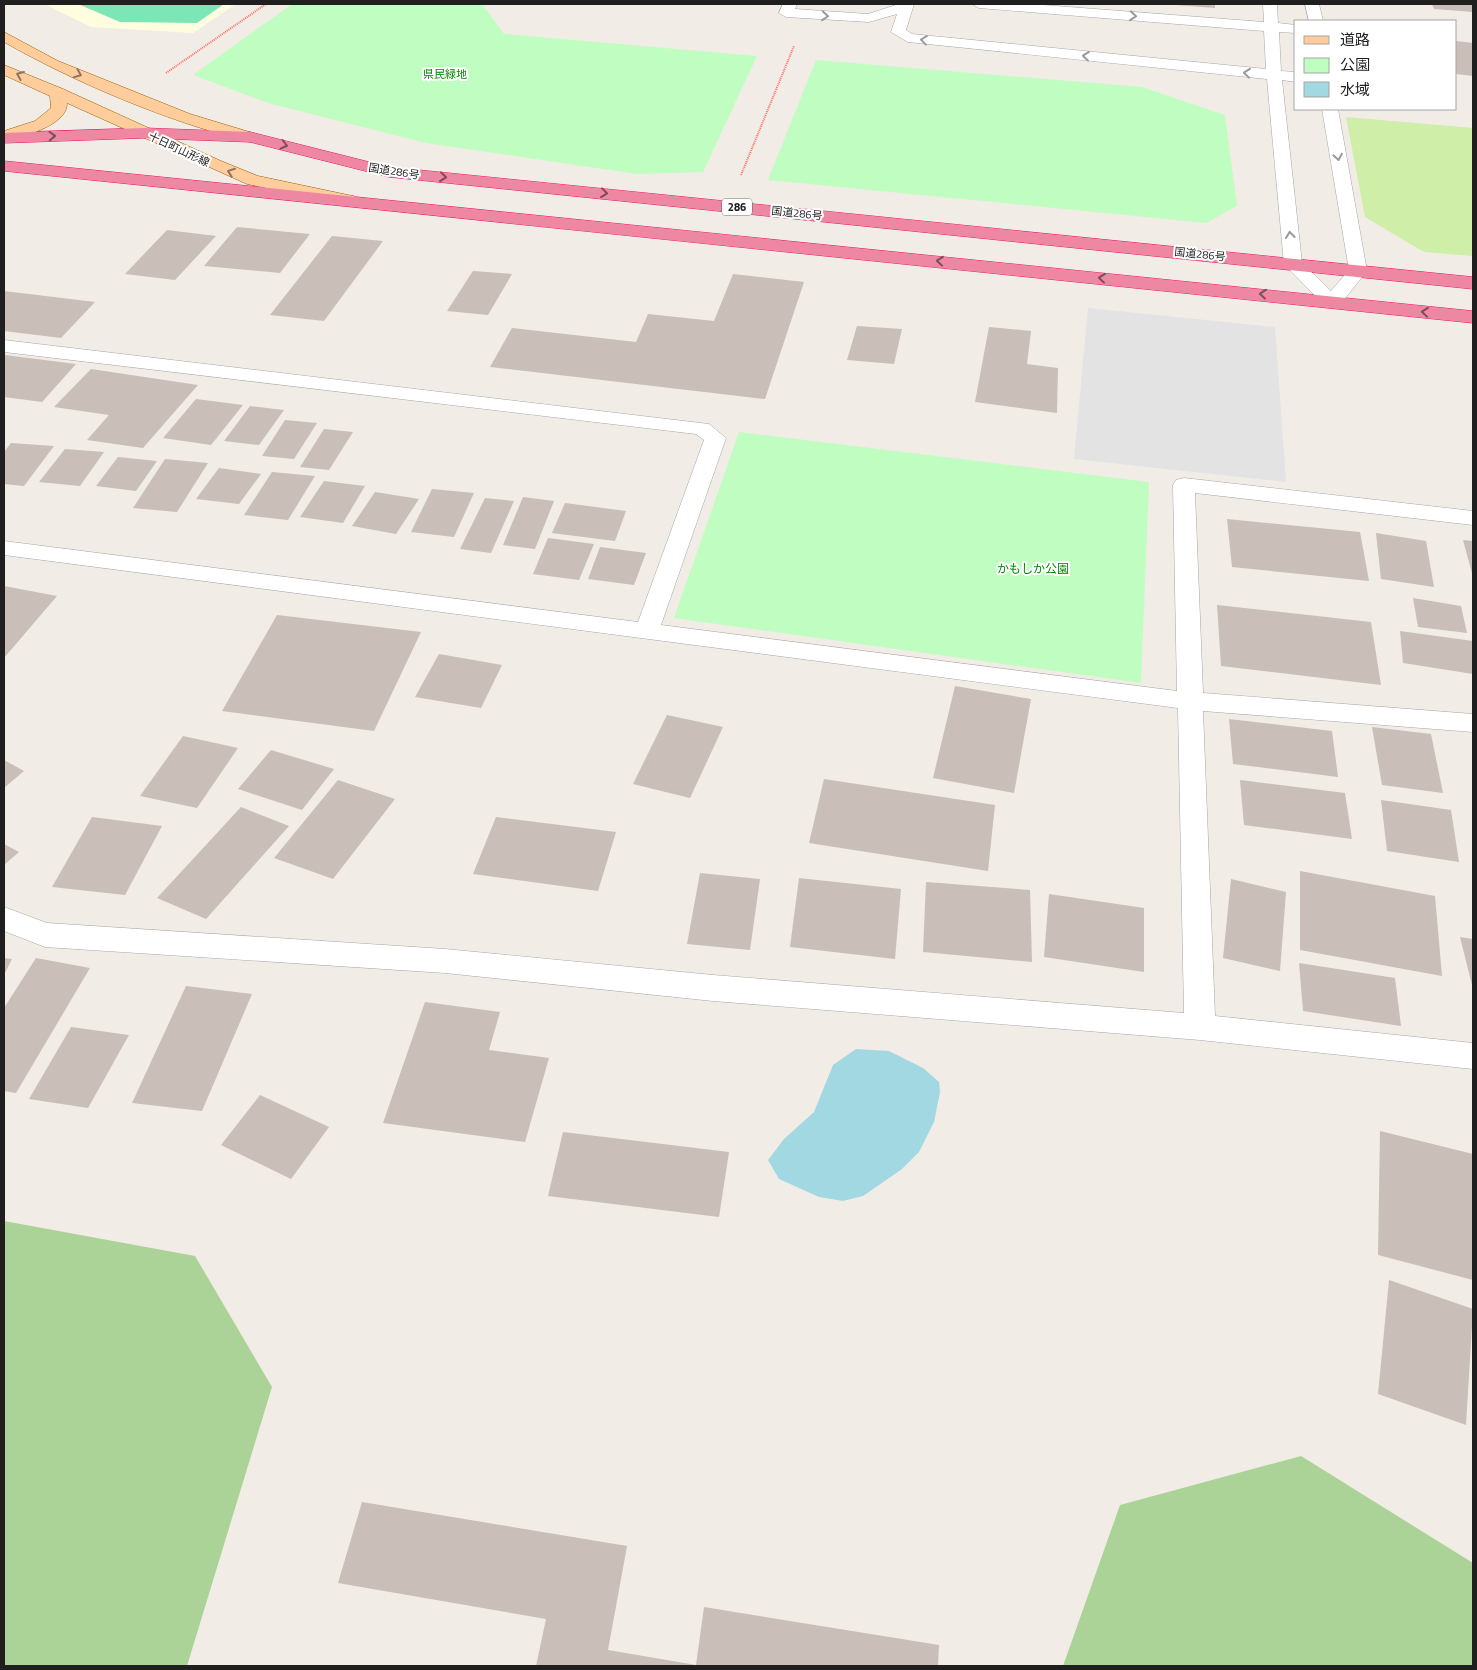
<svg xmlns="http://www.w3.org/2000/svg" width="1477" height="1670" font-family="'Titillium Web','Noto Sans JP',sans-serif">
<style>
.education{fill:#fffde0}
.grass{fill:#cfeea7}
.forest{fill:#acd397}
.park{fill:#bffec0}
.pitch{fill:#7de6b6}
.parking{fill:#e3e3e3}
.water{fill:#a2d8e2}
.building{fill:#c9beb8}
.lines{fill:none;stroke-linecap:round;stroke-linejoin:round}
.minor-casing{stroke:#a6a6a6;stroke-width:1}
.major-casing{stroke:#9b5d00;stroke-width:1}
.highway-casing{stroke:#e8186e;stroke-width:1}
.path{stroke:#ff6d68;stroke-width:2;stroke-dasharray:1 1;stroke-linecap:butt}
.minor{fill:#fff;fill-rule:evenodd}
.major{fill:#ffcd9c;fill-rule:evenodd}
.highway{fill:#ee87a1;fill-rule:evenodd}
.oneway{stroke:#9a9a9a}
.oneway2{stroke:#8f765e}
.oneway3{stroke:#7c4e5a}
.labels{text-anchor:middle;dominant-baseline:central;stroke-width:4;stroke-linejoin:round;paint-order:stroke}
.far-park-label{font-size:11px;fill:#038805;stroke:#fff}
.far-street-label{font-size:11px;fill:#1f1f1f;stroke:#fff}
.shield{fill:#fff;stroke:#626262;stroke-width:1}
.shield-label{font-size:11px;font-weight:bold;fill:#1f1f1f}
.park-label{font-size:12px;fill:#038805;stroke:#fff}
</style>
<rect width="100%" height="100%" fill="#f1ece5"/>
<path class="education" d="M44,4H236L193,33L91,27Z"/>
<path class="grass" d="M1346,117L1473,128V256L1424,252L1365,217Z"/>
<path class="forest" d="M4,1221L195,1256L272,1387L187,1666H4Z
M1301,1456L1473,1563V1666H1063L1120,1505Z"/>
<path class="park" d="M292,4H482L504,34L757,56L703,172L637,174L426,143L268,103L193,75Z
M816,60L1142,87L1225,115L1237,206L1206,223L768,180Z
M739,432L1149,482L1141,683L674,618Z"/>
<path class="pitch" d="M78,4H224L197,23L120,22Z"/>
<path class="parking" d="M1088,308L1275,327L1286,482L1074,459Z"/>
<path class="water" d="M856,1049L889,1051L923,1068L939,1082L940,1092L934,1122L919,1152L902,1169L863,1196L843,1201L819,1197L779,1179L768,1160L784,1139L814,1112L833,1065Z"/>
<path class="building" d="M1175,4H1215V8L1175,5Z
M1432,4H1473V12L1434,9Z
M1456,41L1473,43V76L1456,74Z
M237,227L310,234L280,273L204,266Z
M167,230L216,236L175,280L125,274Z
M332,236L383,241L324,321L270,315Z
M473,271L512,274L488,315L447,311Z
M733,274L804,282L765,399L490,367L512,328L636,342L648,314L714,321Z
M4,291L95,302L61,338L4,331Z
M857,326L902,329L894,364L847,360Z
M989,327L1031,331L1027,364L1058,368L1057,413L975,402Z
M5,355L76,364L42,402L4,397Z
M91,369L198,385L143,448L87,440L109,415L54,407Z
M196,399L243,405L211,445L163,438Z
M250,406L284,410L259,445L224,441Z
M285,420L317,423L294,459L262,456Z
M324,429L353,432L329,470L300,467Z
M11,443L54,446L24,486L4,484V452Z
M65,449L104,452L80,486L39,482Z
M118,457L157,461L136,491L96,486Z
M165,459L208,463L177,512L133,508Z
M219,468L261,474L239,504L196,499Z
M272,472L315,476L288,520L244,515Z
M324,481L365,486L343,523L300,517Z
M432,489L474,493L454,537L411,532Z
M375,492L419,499L396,534L352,526Z
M523,497L554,501L535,549L503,545Z
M485,498L514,501L491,553L460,549Z
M565,503L626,511L615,541L552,533Z
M1227,519L1360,532L1369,581L1232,567Z
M1376,533L1426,541L1434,587L1381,579Z
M548,538L594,544L579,580L533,574Z
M1463,540L1473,541V577Z
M600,547L646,553L634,585L588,579Z
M4,586L57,596L4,658Z
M1413,598L1461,606L1467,633L1418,627Z
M1217,605L1371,622L1381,685L1221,666Z
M277,615L421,632L374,731L222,711Z
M1400,631L1473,641V674L1403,663Z
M439,654L502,665L481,708L415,697Z
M955,686L1031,699L1014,793L933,778Z
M667,715L723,727L690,798L633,784Z
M1229,719L1332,731L1338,777L1233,764Z
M1372,727L1431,734L1443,793L1382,785Z
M183,736L238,748L197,808L140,796Z
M271,750L334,769L302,810L238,789Z
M4,760L24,771L4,788Z
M824,779L995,805L988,871L809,843Z
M338,780L395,799L333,879L274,858Z
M1240,780L1345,793L1352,839L1244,825Z
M1381,800L1451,810L1459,862L1387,851Z
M241,807L289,826L206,919L157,898Z
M92,817L162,826L125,895L52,887Z
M496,817L616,832L598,891L473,874Z
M4,844L19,852L4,865Z
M1300,871L1435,896L1442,976L1300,950Z
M700,873L760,879L750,950L687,944Z
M799,878L901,889L895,959L790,947Z
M1231,879L1286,892L1280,971L1223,958Z
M926,882L1030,890L1032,962L923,952Z
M1049,894L1144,908V972L1044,957Z
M1460,937L1473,939V989Z
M4,958L12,959L4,975Z
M36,958L90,968L16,1093L4,1091V1008Z
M1299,963L1395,978L1401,1026L1303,1011Z
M186,986L252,994L202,1111L132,1103Z
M425,1002L500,1012L489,1050L549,1058L525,1142L383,1123Z
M71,1027L129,1035L88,1108L29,1099Z
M260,1095L329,1127L291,1179L221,1145Z
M1380,1131L1473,1154V1280L1378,1255Z
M563,1132L729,1152L719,1217L548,1196Z
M1389,1280L1473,1309L1466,1425L1378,1394Z
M362,1502L627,1546L608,1650L696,1665L704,1607L939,1645L938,1666H536L546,1619L338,1583Z"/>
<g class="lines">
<g class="minor-casing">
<path id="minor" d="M783,4H797L795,9L868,14L899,4H914L906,30L912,34L1266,69L1264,31L979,8L972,4H1030L1264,22L1263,4H1277L1278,23L1296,25V33L1279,32L1281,71L1296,72V82L1282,80L1302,263L1331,291L1349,270L1322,109H1338L1367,271L1339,306H1325L1284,264L1267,79L908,42L891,32L897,14L869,22L786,17L779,13Z
M1305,4H1319L1323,21H1309Z
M4,340L709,424L726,438L661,625L1177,691L1173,485L1176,480L1184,478L1473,511V525L1195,493L1203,693L1473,714V732L1203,711L1215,1016L1473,1043V1069L1200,1040L713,1001L445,973L45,947L4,931V907L47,923L445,949L713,975L1184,1013L1178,708L4,555V541L638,622L704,440L696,434L4,352Z"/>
</g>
<g class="major-casing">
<path id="major" d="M4,32L58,61L190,114L256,134L258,137L250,142C169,122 76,83 4,42Z
M4,65L63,89L221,161L258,176L348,195L354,196L357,200L354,204L348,205L247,184L67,103C68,126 21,137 4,141V131L35,121L51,108L50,96L4,75Z"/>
</g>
<g class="highway-casing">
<path id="highway" d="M144,128L250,132L389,167L1473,277V289L389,177L250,142L144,138L4,143V133Z
M4,161L1473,311V323L4,171Z"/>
</g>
<path class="path" d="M166,73L266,4
M741,175L794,46"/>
<use href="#minor" class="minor"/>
<use href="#major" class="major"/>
<use href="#highway" class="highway"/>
</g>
<defs><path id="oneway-chevron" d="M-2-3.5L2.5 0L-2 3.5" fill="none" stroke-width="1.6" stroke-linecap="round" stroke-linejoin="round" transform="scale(1.25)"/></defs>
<g class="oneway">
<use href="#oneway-chevron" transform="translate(825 16) rotate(5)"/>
<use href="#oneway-chevron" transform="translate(1133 16) rotate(5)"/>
<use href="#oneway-chevron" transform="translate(924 40) rotate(-173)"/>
<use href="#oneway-chevron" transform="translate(1086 56) rotate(-174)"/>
<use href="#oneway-chevron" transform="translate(1247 73) rotate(-174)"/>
<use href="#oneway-chevron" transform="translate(1338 157) rotate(80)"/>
<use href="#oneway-chevron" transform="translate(1290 235) rotate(-96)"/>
</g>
<g class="oneway2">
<use href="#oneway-chevron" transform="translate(78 74) rotate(22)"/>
<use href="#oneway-chevron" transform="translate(20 75) rotate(-157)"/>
<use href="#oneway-chevron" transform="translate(231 172) rotate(-159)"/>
</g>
<g class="oneway3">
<use href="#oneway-chevron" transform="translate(52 136) rotate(-2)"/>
<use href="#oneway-chevron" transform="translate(284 145) rotate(14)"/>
<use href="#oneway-chevron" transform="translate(443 177) rotate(6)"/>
<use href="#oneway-chevron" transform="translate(604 193) rotate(6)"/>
<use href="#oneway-chevron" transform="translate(940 261) rotate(-174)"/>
<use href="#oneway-chevron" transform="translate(1102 278) rotate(-174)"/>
<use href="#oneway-chevron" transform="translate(1263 294) rotate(-174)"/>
<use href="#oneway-chevron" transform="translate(1425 312) rotate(-174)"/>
</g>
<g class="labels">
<g class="far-park-label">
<text x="445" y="74">県民緑地</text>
</g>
<g class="far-street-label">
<text transform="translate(179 149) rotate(25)">十日町山形線</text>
<text transform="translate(394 171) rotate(9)">国道286号</text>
<text transform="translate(797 213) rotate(6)">国道286号</text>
<text transform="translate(1200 254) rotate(6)">国道286号</text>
</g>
<rect class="shield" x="722" y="198.5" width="30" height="17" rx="4"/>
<g class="shield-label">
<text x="737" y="207">286</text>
</g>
<g class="park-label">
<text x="1033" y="568">かもしか公園</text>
</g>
</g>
<rect width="1477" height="1670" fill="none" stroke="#1f1f1f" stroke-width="10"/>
<rect x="1294" y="20" width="162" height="90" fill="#ffffff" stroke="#a5a5a5"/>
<rect x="1304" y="36" width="25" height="8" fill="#ffcd9c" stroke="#a5a5a5"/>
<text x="1340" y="45" font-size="15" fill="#1f1f1f">道路</text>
<rect x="1304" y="58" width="25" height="15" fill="#bffec0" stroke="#a5a5a5"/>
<text x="1340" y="70" font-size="15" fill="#1f1f1f">公園</text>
<rect x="1304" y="82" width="25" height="15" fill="#a2d8e2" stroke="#a5a5a5"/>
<text x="1340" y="95" font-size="15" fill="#1f1f1f">水域</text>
</svg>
